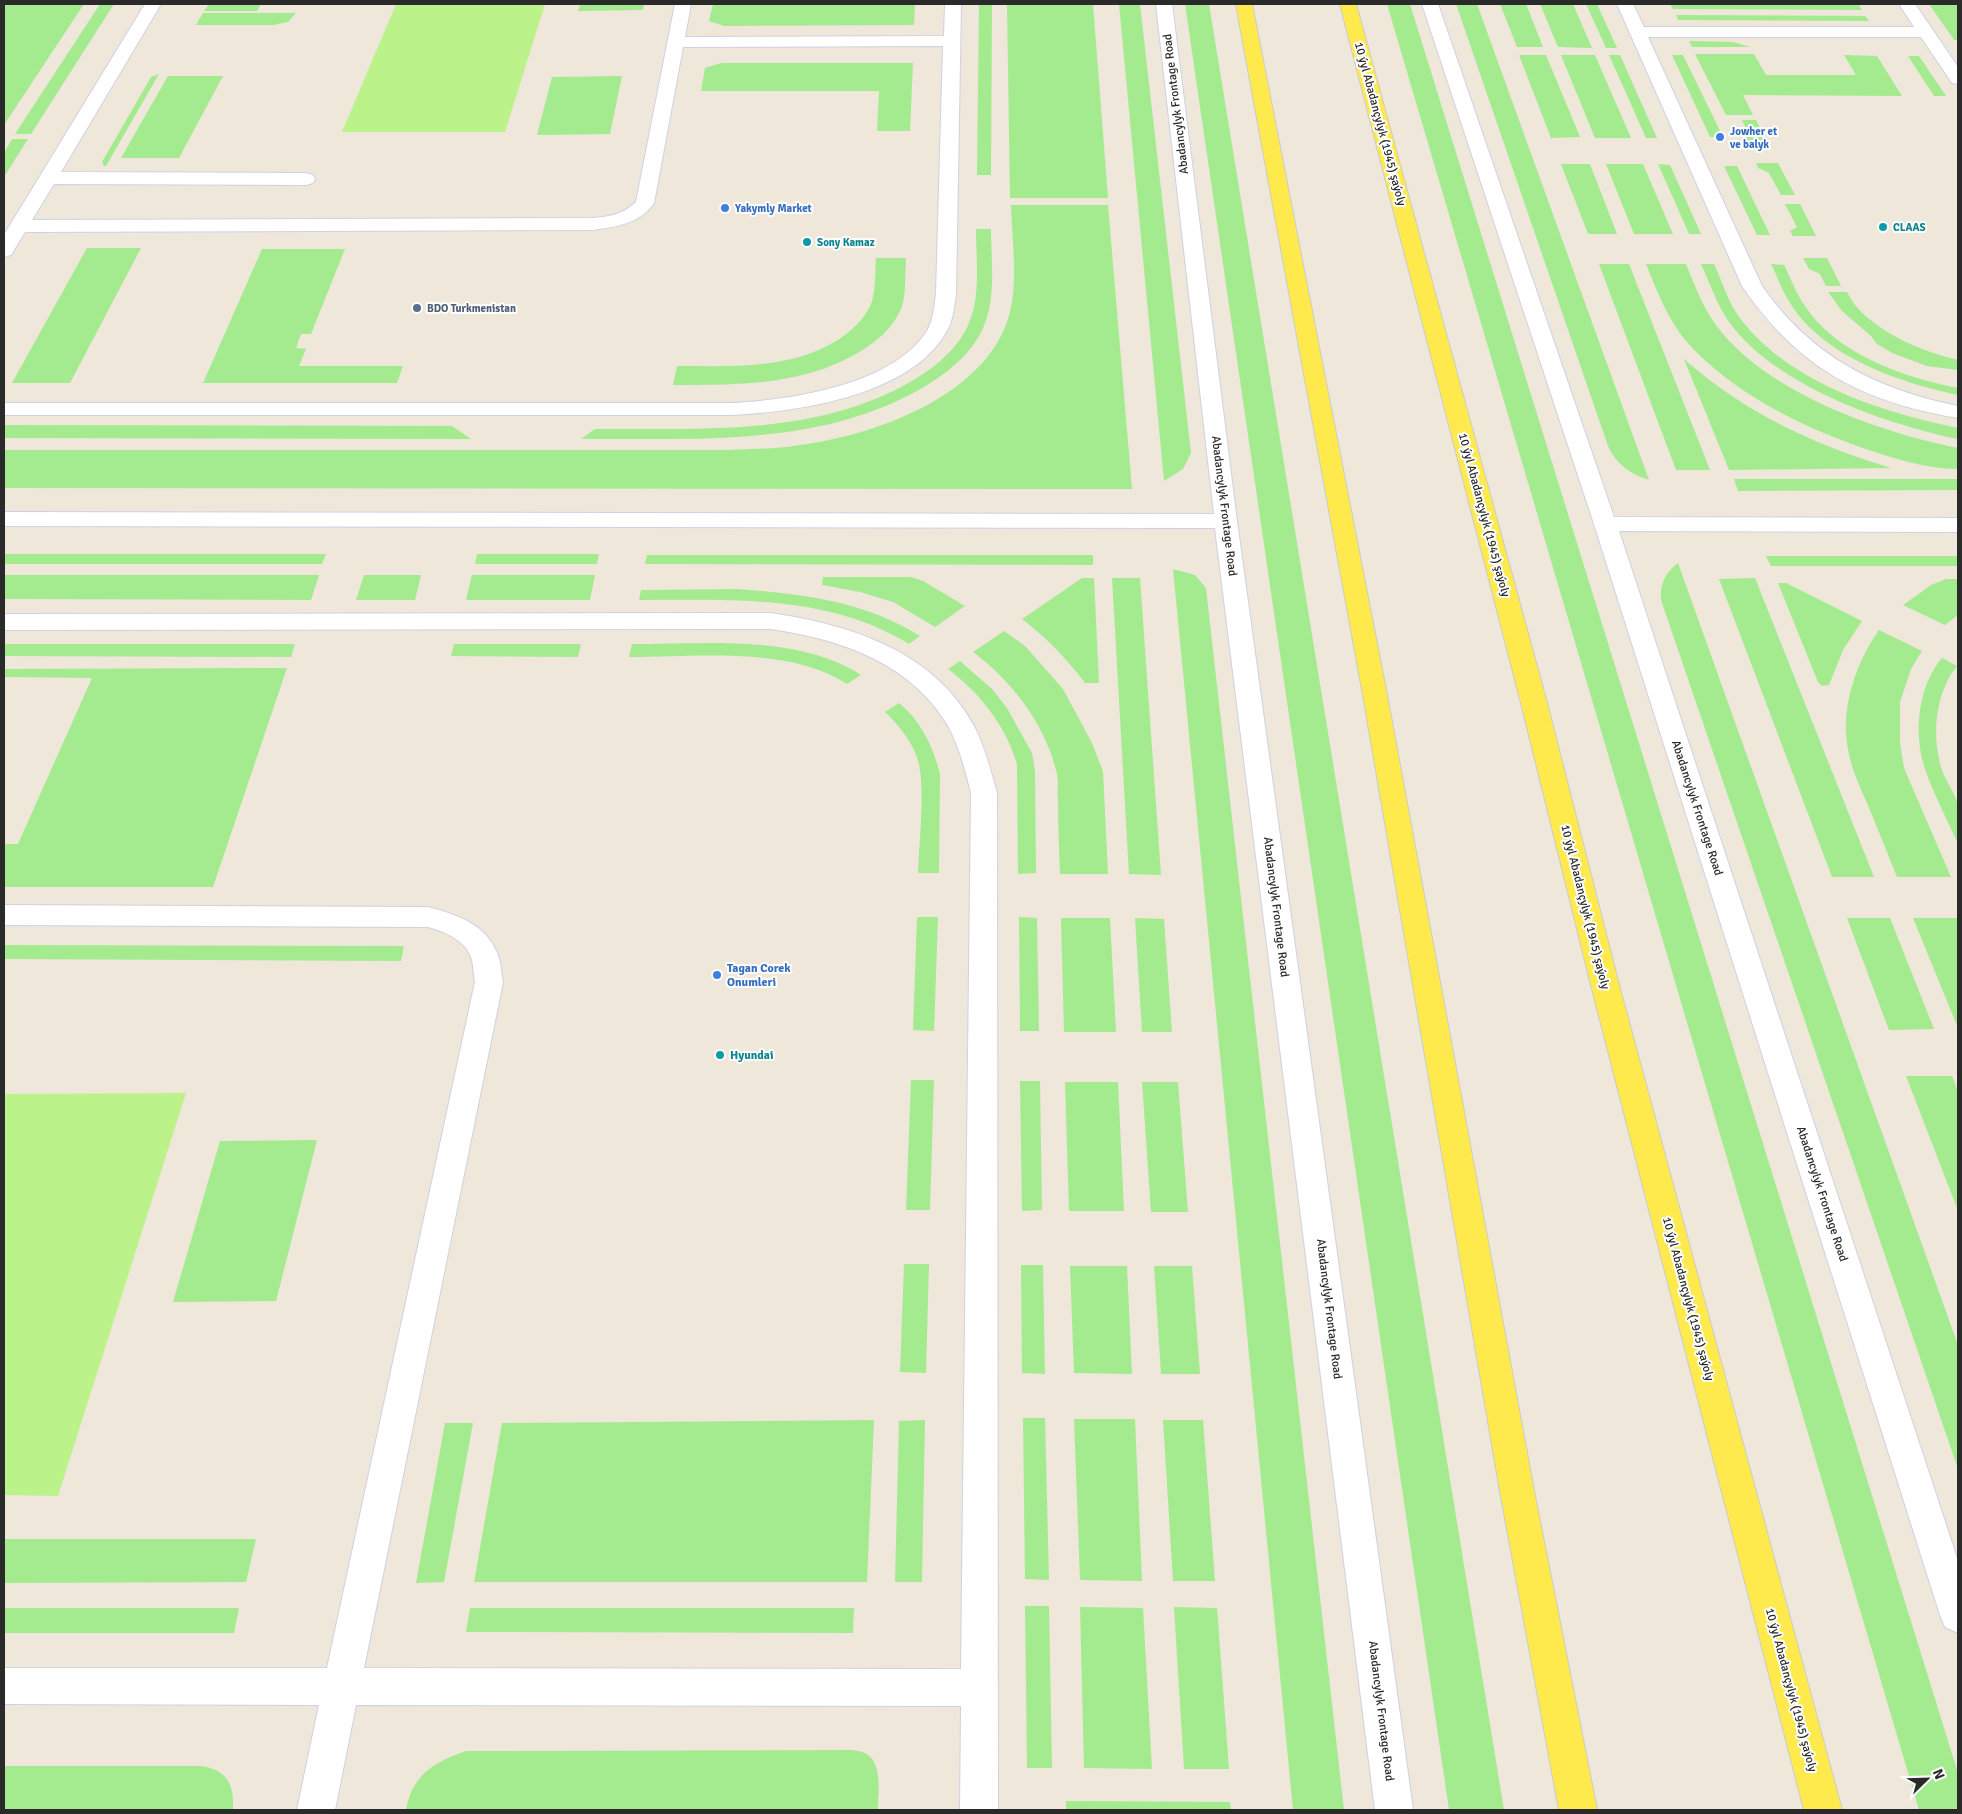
<svg xmlns="http://www.w3.org/2000/svg" width="1962" height="1814" font-family="Signika,sans-serif">
<style>
.green{fill:#a4eb90}
.pitch{fill:#bbf38a}
.lines{fill:none;stroke-linecap:round;stroke-linejoin:round}
.minor-casing{stroke:#cfd1e5;stroke-width:2}
.major-casing{stroke:#ccc;stroke-width:2}
.minor{fill:#fff;fill-rule:evenodd}
.major{fill:#ffea4d;fill-rule:evenodd}
.shop-dot{fill:#3f7fe0;stroke:#fff;stroke-width:2}
.culture-dot{fill:#0f9aa8;stroke:#fff;stroke-width:2}
.service-dot{fill:#5c6f8a;stroke:#fff;stroke-width:2}
.labels{text-anchor:middle;dominant-baseline:central;stroke-width:4;stroke-linejoin:round;paint-order:stroke}
.far-shop-label{font-size:11px;font-weight:bold;fill:#366cbe;stroke:#fff;text-anchor:start}
.far-culture-label{font-size:11px;font-weight:bold;fill:#0d838f;stroke:#fff;text-anchor:start}
.far-service-label{font-size:11px;font-weight:bold;fill:#4e5e75;stroke:#fff;text-anchor:start}
.street-label{font-size:12px;fill:#2a2a2a;stroke:#fff}
.shop-label{font-size:12px;font-weight:bold;fill:#366cbe;stroke:#fff;text-anchor:start}
.culture-label{font-size:12px;font-weight:bold;fill:#0d838f;stroke:#fff;text-anchor:start}
</style>
<rect width="100%" height="100%" fill="#eee7da"/>
<path class="green" d="M4,4H84L4,125Z
M100,4H114L31,134H15Z
M209,4H261L257,11H204Z
M580,4H644L643,10L578,11Z
M713,4H915L914,25L724,26L709,21Z
M979,4H992L991,175H977Z
M1007,4H1093L1108,198H1010Z
M1119,4H1140L1191,453L1183,469L1164,481Z
M1185,4H1209L1504,1810H1449Z
M1387,4H1410L1958,1773V1810H1919Z
M1456,4H1477L1649,480C1630,474 1616,464 1608,446Z
M1500,4H1526L1543,47H1517Z
M1540,4H1573L1592,48L1558,47Z
M1586,4H1597L1617,48H1606Z
M1670,4H1858L1862,10L1673,9Z
M1929,4H1958V40H1954Z
M203,13H296L288,22L273,25H196Z
M1676,15L1865,16L1869,21L1678,20Z
M1689,41L1733,42L1750,47H1692Z
M1695,54H1754L1766,75H1856L1844,55L1877,56L1902,96L1743,95L1753,115H1726Z
M1519,55H1546L1580,137L1551,138Z
M1561,55H1595L1631,138H1595Z
M1609,55H1620L1657,138H1646Z
M1672,55H1683L1723,137H1710Z
M1908,56H1919L1946,96H1934Z
M721,63H913L910,131H877L879,91H701L705,68Z
M159,74L106,166H104L102,162L151,77Z
M168,76H223L179,158H121Z
M622,76L610,134L537,135L552,77Z
M1742,120H1756L1768,143H1745L1741,134L1747,130Z
M12,139H28L4,177V153Z
M1756,163H1778L1795,195H1781L1769,173L1758,168Z
M1561,164H1590L1617,234H1588Z
M1606,164H1643L1673,234H1634Z
M1658,164L1670,165L1701,234H1689Z
M1724,166H1737L1770,235H1757Z
M1785,204H1800L1816,236H1793L1790,231L1797,227Z
M1011,205H1108L1132,489L4,488V450H727C752,449 776,449 800,445C876,435 989,395 1010,312C1018,280 1012,238 1011,205Z
M976,229H991C991,259 996,294 985,323C975,351 949,372 924,387C819,448 697,438 581,439L595,429C703,428 819,437 915,379C937,366 959,347 969,323C981,295 976,259 976,229Z
M87,248H141L70,383H12Z
M262,249H345L311,334H301L296,348L306,349L299,366H403L397,383H203Z
M876,258H906C905,272 906,289 903,303C897,324 879,340 861,351C803,386 739,385 673,385L677,366C732,366 789,370 838,340C852,330 864,320 871,304C876,290 875,272 876,258Z
M1803,258H1827L1841,286H1826L1820,274L1809,269Z
M1599,264H1629L1710,470H1676Z
M1646,264H1686C1696,289 1705,313 1723,334C1776,396 1880,432 1958,448V469C1931,469 1907,462 1881,454C1810,431 1736,397 1686,341C1667,318 1657,291 1646,264Z
M1701,264H1714C1723,283 1729,306 1743,322C1792,384 1884,413 1958,428V439C1885,424 1774,385 1729,322C1717,305 1710,283 1701,264Z
M1771,264L1784,265C1791,278 1796,294 1805,306C1836,354 1905,378 1958,388V395C1901,383 1825,357 1792,306C1783,293 1778,278 1771,264Z
M1828,292H1847C1864,328 1922,352 1958,360V370L1927,366L1892,353L1877,344L1871,336L1842,311Z
M1684,359C1745,413 1814,445 1891,468L1729,470Z
M4,425L452,426L471,439L4,438Z
M1734,479H1958V490L1738,491Z
M4,554H326L322,564H4Z
M477,554H599L597,564H475Z
M647,555H1093V565L645,564Z
M1766,556H1958V566H1771Z
M1678,563L1958,1345V1469L1661,600C1660,584 1665,573 1678,563Z
M1173,569L1195,575L1206,588L1344,1810H1293Z
M4,575H319L311,600L4,599Z
M364,575H421L415,600H356Z
M472,575H595L590,600H466Z
M823,577H911L923,581L965,606L935,627L893,602L860,592L822,585Z
M1082,578H1094L1099,683H1085C1066,658 1047,638 1022,619Z
M1112,578H1140L1161,875L1129,874Z
M1755,578L1874,877H1832L1719,579Z
M1946,579H1958V615L1945,625L1903,605L1931,585Z
M1778,583H1786L1862,621L1843,650L1829,685L1822,686L1818,682Z
M737,589C802,594 864,601 920,636L909,644C827,594 731,600 639,600L641,590Z
M1879,630L1922,651L1911,669L1900,702V743L1904,768L1951,877H1897C1887,852 1877,827 1867,803C1859,785 1851,768 1848,749C1840,708 1856,663 1879,630Z
M1004,631L1025,646L1063,689L1092,743L1103,771L1108,874H1060C1059,849 1058,825 1058,800C1057,791 1059,779 1056,770C1044,723 1011,680 973,652Z
M4,644H295L291,657L4,656Z
M454,644H581L578,657L451,656Z
M632,644C704,644 797,634 861,675L847,684C789,646 697,657 629,657Z
M1942,658L1957,666C1935,693 1931,737 1942,770C1946,782 1955,793 1958,805C1961,817 1958,832 1958,844C1947,819 1934,795 1925,769C1913,735 1918,686 1942,658Z
M960,661L993,690L1007,708L1032,753L1035,771L1036,873L1018,874L1017,764C1006,726 979,692 948,669Z
M287,668L213,887H4V844H18L92,678L4,677V669Z
M899,703C921,721 933,746 940,774L939,873H918C919,841 925,795 919,764C915,745 899,725 885,712Z
M917,917H938L934,1031L913,1030Z
M1019,917L1037,918L1039,1031H1020Z
M1061,918H1110L1116,1032H1064Z
M1135,918L1164,919L1172,1032H1142Z
M1847,918H1890L1934,1029L1889,1030Z
M1913,918H1958V1028Z
M4,945L404,946L401,961L4,959Z
M1906,1076H1952L1958,1091V1208H1957Z
M911,1080H934L930,1210H906Z
M1020,1081H1040L1042,1210L1022,1211Z
M1065,1082H1118L1124,1211H1069Z
M1142,1082H1178L1188,1212H1151Z
M317,1140L276,1301L173,1302L220,1141Z
M904,1264H929L926,1373L900,1372Z
M1021,1265H1043L1045,1374L1022,1373Z
M1070,1266H1127L1132,1374L1074,1373Z
M1154,1266H1192L1200,1374H1161Z
M1023,1418H1045L1049,1580L1025,1579Z
M1074,1419H1135L1142,1581L1080,1580Z
M874,1420L867,1582H474L502,1423Z
M925,1420L922,1582H895L899,1421Z
M1163,1420H1203L1215,1581H1173Z
M445,1423H473L444,1582L416,1583Z
M4,1539H256L246,1582L4,1583Z
M1025,1606H1049L1052,1768H1027Z
M1080,1607L1143,1608L1152,1769L1084,1768Z
M1174,1607L1217,1608L1229,1769H1184Z
M4,1608H239L234,1633H4Z
M470,1608H854L853,1633L466,1632Z
M852,1750C856,1751 861,1751 865,1753C883,1762 878,1794 878,1810H406C412,1775 434,1762 466,1751Z
M4,1766H201C228,1770 234,1785 233,1810H4Z
M1066,1801L1230,1802L1231,1810H1066Z"/>
<path class="pitch" d="M396,4H545L505,132H342Z
M186,1093L58,1496L4,1495V1094Z"/>
<g class="lines">
<g class="minor-casing">
<path id="minor" d="M145,4H161L61,172L306,173L313,175L315,179L313,183L306,185L54,184L32,220L592,218C609,217 624,214 636,202L675,4H691L685,37L944,36L945,4H961L956,294C954,308 953,322 945,334C908,396 797,412 731,415H4V403H731C790,400 888,386 925,334C933,323 934,307 936,294L943,46L683,47L654,203C640,224 615,227 592,230L25,232L11,255L4,257V235Z
M1156,4H1172L1237,521L1413,1810H1375L1215,528L4,526V512L1214,514Z
M1422,4H1438L1614,517L1958,518V532L1619,531L1958,1561V1633L1945,1627L1940,1615L1594,524Z
M1617,4H1633L1644,27H1914L1899,4H1915L1958,67V84L1952,83L1921,37H1648L1762,286C1811,356 1875,389 1958,406V418C1861,402 1798,368 1742,286Z
M771,613C851,625 935,651 975,728C985,749 991,771 997,793L998,1810H960L961,1706L356,1705L335,1810H297L319,1705L4,1704V1668H327L475,982C473,973 474,963 470,955C463,939 443,931 428,927L4,925V905L428,907C458,915 486,924 498,955C501,964 501,973 503,982L364,1668L961,1669L971,793C965,770 959,745 947,724C909,662 839,639 771,629L4,630V614Z"/>
</g>
<g class="major-casing">
<path id="major" d="M1236,4H1252L1387,695L1534,1491L1597,1810H1559L1500,1491L1363,695Z
M1340,4H1356L1547,703L1619,985L1842,1810H1804L1591,985L1521,703Z"/>
</g>
<use href="#minor" class="minor"/>
<use href="#major" class="major"/>
</g>
<g class="shop-dot">
<circle cx="1720" cy="137" r="5"/>
<circle cx="725" cy="208" r="5"/>
<circle cx="717" cy="975" r="5"/>
</g>
<g class="culture-dot">
<circle cx="1883" cy="227" r="5"/>
<circle cx="807" cy="242" r="5"/>
<circle cx="720" cy="1055" r="5"/>
</g>
<circle class="service-dot" cx="417" cy="308" r="5"/>
<g class="labels">
<g class="far-shop-label">
<text x="1730" y="131">Jowher et<tspan x="1730" dy="13">ve balyk</tspan></text>
<text x="735" y="208">Yakymly Market</text>
</g>
<g class="far-culture-label">
<text x="1893" y="227">CLAAS</text>
<text x="817" y="242">Sony Kamaz</text>
</g>
<g class="far-service-label">
<text x="427" y="308">BDO Turkmenistan</text>
</g>
<g class="street-label">
<text transform="translate(1176 104) rotate(-97)">Abadancylyk Frontage Road</text>
<text transform="translate(1380 124) rotate(75)">10 ýyl Abadançylyk (1945) şaýoly</text>
<text transform="translate(1224 506) rotate(83)">Abadancylyk Frontage Road</text>
<text transform="translate(1484 515) rotate(75)">10 ýyl Abadançylyk (1945) şaýoly</text>
<text transform="translate(1697 808) rotate(72)">Abadancylyk Frontage Road</text>
<text transform="translate(1276 907) rotate(83)">Abadancylyk Frontage Road</text>
<text transform="translate(1585 907) rotate(76)">10 ýyl Abadançylyk (1945) şaýoly</text>
<text transform="translate(1822 1194) rotate(72)">Abadancylyk Frontage Road</text>
<text transform="translate(1688 1299) rotate(75)">10 ýyl Abadançylyk (1945) şaýoly</text>
<text transform="translate(1329 1309) rotate(83)">Abadancylyk Frontage Road</text>
<text transform="translate(1791 1690) rotate(75)">10 ýyl Abadançylyk (1945) şaýoly</text>
<text transform="translate(1381 1711) rotate(83)">Abadancylyk Frontage Road</text>
</g>
<g class="shop-label">
<text x="727" y="968">Tagan Corek<tspan x="727" dy="14">Onumleri</tspan></text>
</g>
<g class="culture-label">
<text x="730" y="1055">Hyundai</text>
</g>
</g>
<rect width="1962" height="1814" fill="none" stroke="#2a2a2a" stroke-width="10"/>
<g transform="translate(1927 1779) rotate(67)" stroke="#ffffff" stroke-width="4" paint-order="stroke">
<path d="M0-4L9 19L0 12L-9 19Z" fill="#2a2a2a"/>
<text y="-8" font-size="14" font-weight="bold" text-anchor="middle" fill="#2a2a2a">N</text>
</g>
</svg>
